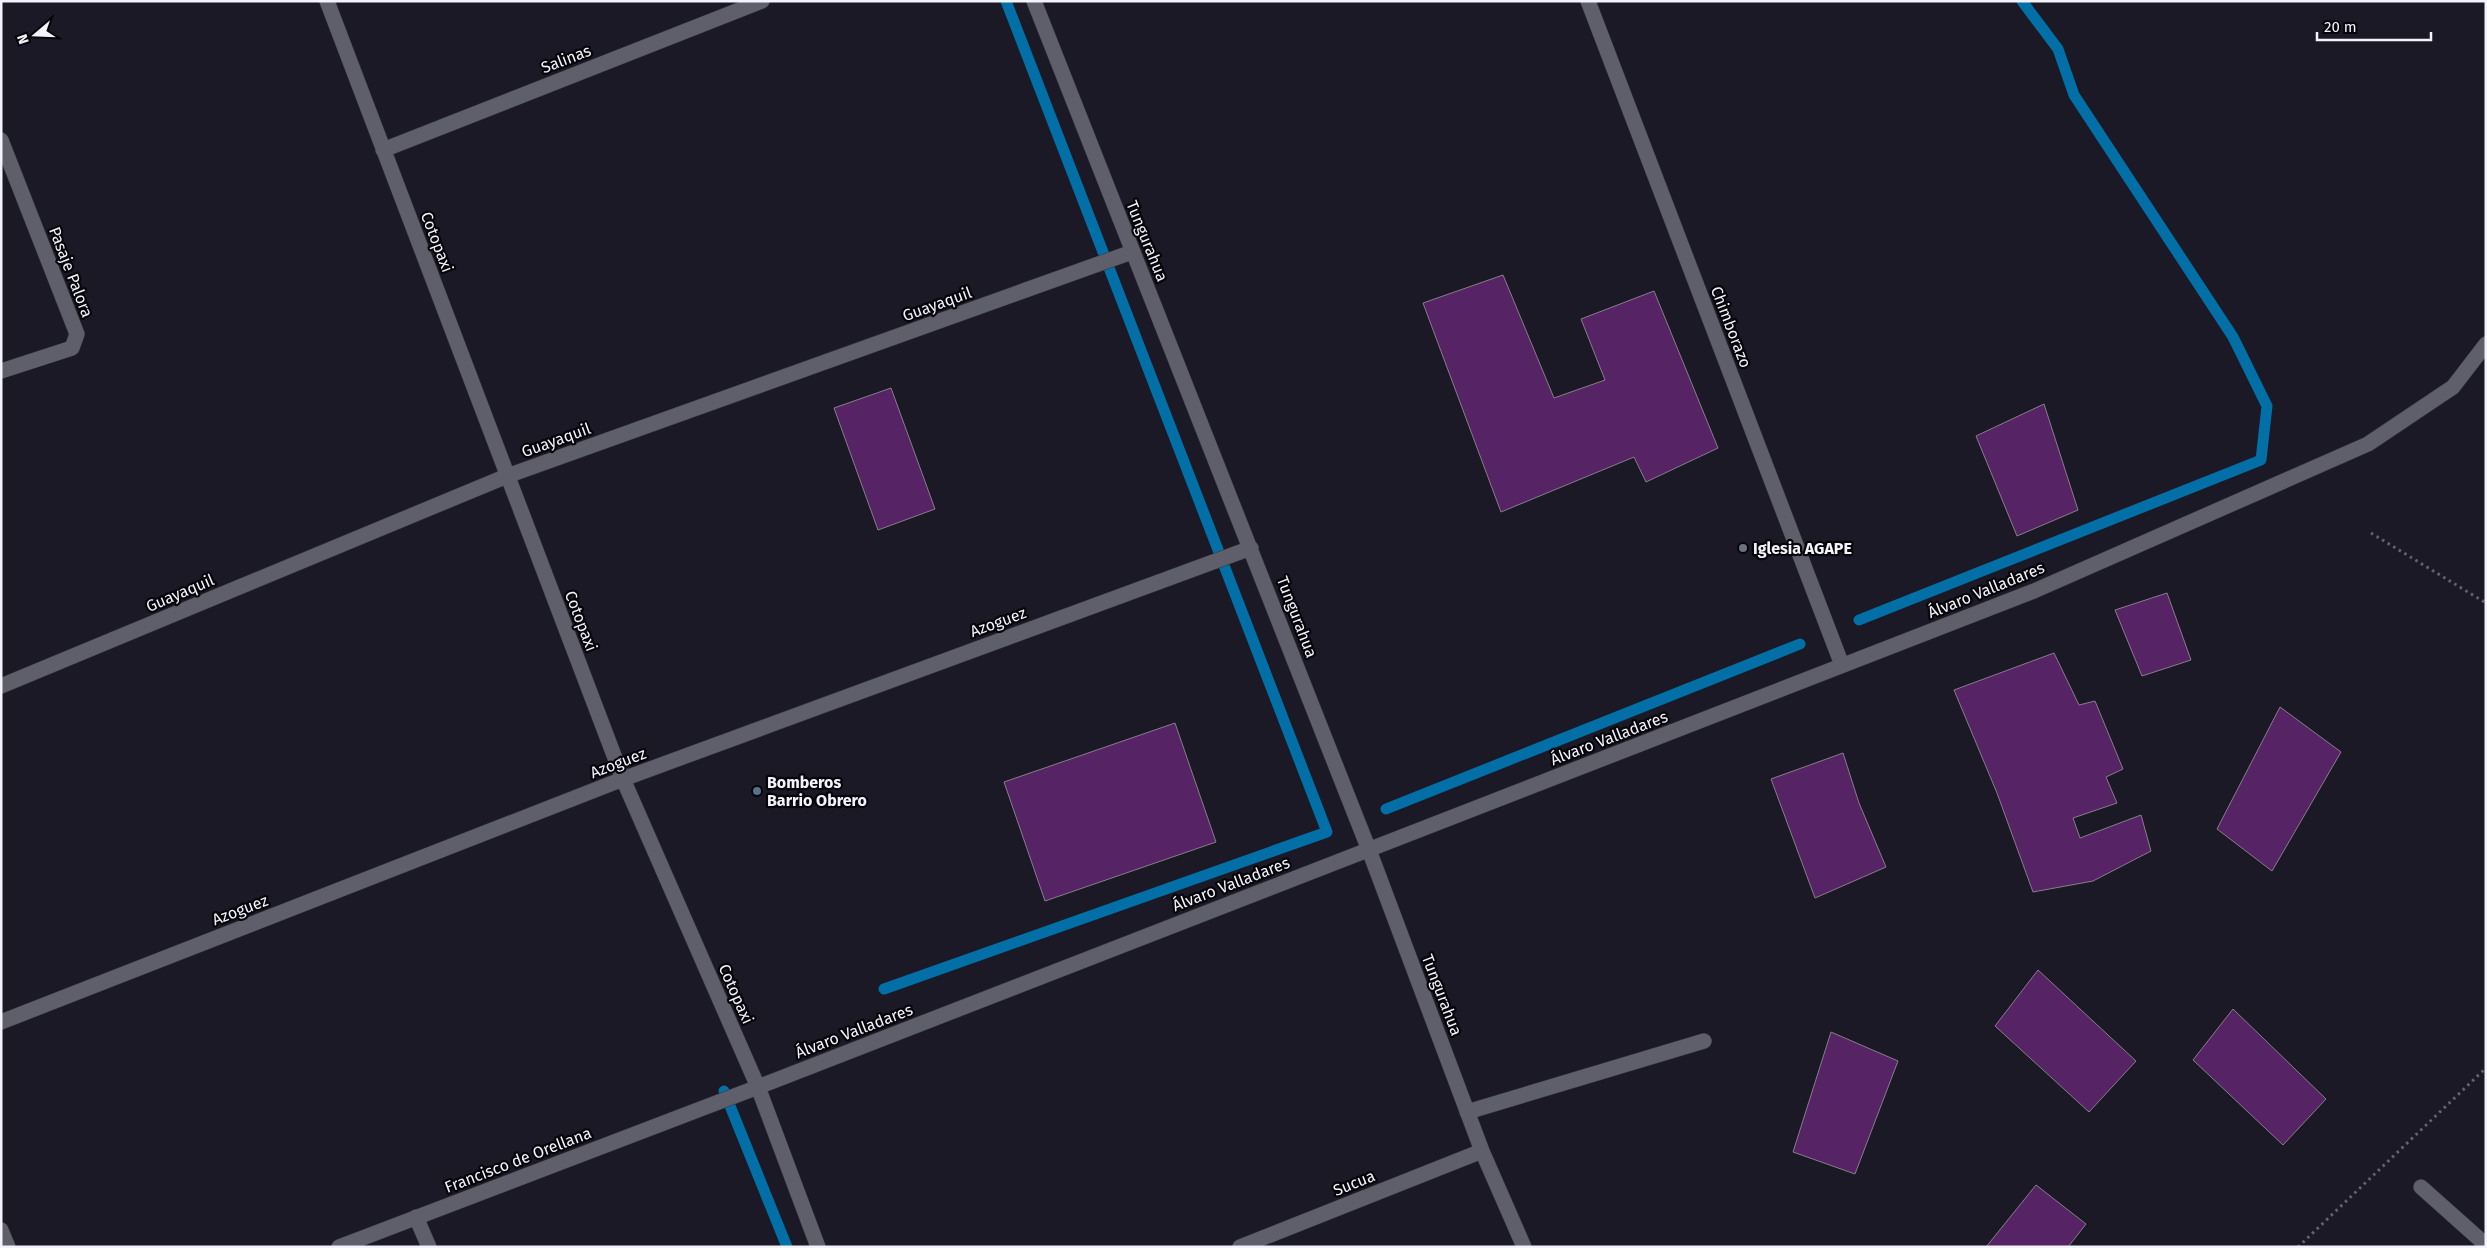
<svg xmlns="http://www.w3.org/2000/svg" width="2487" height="1248" font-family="'Fira Sans',sans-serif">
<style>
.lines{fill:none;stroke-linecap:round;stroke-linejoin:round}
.stream{stroke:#026fa6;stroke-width:11}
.building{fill:#562365;stroke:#877e8a}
.minor-casing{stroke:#35353d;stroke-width:16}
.path{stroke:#63626d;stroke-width:3;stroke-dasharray:2.5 4;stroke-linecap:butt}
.minor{stroke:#5f5f6c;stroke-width:15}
.worship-dot{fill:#6b7280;stroke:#06050a;stroke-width:2}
.service-dot{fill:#5c6f8a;stroke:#06050a;stroke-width:2}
.labels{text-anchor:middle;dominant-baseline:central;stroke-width:4.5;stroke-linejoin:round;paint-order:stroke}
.street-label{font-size:16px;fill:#f3f3fb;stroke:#06050a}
.poi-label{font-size:16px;font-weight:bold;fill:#f3f3fb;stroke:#06050a;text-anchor:start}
</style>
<rect width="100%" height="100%" fill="#1a1925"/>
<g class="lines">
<path class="stream" d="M1859,620L2261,460L2267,406L2233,337L2074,95L2058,49L2022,1
M1386,809L1800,644
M884,989L1327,832L1006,1
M724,1091L787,1247"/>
</g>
<path class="building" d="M1503,275L1554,398L1605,380L1581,319L1654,291L1718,448L1646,482L1634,457L1501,512L1423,303Z
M891,388L935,509L878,530L834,408Z
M2044,404L2078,510L2017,536L1976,436Z
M2167,593L2191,660L2142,676L2115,610Z
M2054,653L2079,705L2095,701L2123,769L2106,777L2117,803L2073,818L2080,838L2141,815L2151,851L2093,881L2033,892L1997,793L1954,690Z
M2280,707L2341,752L2272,871L2217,829Z
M1175,723L1216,842L1045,901L1004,782Z
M1843,753L1859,803L1886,867L1815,898L1771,779Z
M2038,970L2136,1061L2089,1112L1995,1026Z
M2233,1009L2326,1099L2283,1145L2193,1060Z
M1831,1032L1898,1061L1855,1174L1793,1152Z
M2036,1185L2086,1224L2068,1247H1986Z"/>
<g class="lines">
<g class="minor-casing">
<path id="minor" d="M327,1L623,779L758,1087L818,1247
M1034,1L1369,850L1482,1151L1524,1247
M1588,1L1842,665
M1,140L77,334L72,348L1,371
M383,150L762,1
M1,686L507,476L1132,252
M1,1022L623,779L1251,548
M1467,1112L1704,1041
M2421,1187L2486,1245
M416,1217L429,1247
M1,1230L8,1247
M339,1247L758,1087L2034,591L2368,444L2453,387L2486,344
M1240,1247L1482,1151"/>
</g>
<path class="path" d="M2371,533L2486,603
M2298,1247L2486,1068"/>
<use href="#minor" class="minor"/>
</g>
<circle class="worship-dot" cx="1743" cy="548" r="5"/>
<circle class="service-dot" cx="757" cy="791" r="5"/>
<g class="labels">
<g class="street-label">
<text transform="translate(566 59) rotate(-21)">Salinas</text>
<text transform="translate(1147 241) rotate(68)">Tungurahua</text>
<text transform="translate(437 242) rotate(69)">Cotopaxi</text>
<text transform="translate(71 272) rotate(69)">Pasaje Palora</text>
<text transform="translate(937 304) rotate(-20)">Guayaquil</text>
<text transform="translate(1731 327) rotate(69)">Chimborazo</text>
<text transform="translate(556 440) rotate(-20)">Guayaquil</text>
<text transform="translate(1986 590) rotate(-22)">Álvaro Valladares</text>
<text transform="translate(180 593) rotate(-23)">Guayaquil</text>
<text transform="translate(1297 617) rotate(69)">Tungurahua</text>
<text transform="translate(581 621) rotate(69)">Cotopaxi</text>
<text transform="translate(998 622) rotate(-20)">Azoguez</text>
<text transform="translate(1609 738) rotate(-21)">Álvaro Valladares</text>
<text transform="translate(618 763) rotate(-21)">Azoguez</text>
<text transform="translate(1231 884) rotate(-21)">Álvaro Valladares</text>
<text transform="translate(240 910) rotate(-21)">Azoguez</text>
<text transform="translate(736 994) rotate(66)">Cotopaxi</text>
<text transform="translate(1442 995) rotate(69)">Tungurahua</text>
<text transform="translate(854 1031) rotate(-21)">Álvaro Valladares</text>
<text transform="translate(518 1160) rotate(-21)">Francisco de Orellana</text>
<text transform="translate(1354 1183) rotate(-22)">Sucua</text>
</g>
<g class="poi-label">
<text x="1753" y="548">Iglesia AGAPE</text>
<text x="767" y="782">Bomberos<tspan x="767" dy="18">Barrio Obrero</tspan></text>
</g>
</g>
<rect width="2487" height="1248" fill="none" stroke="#f3f3fb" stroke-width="5"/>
<g transform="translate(35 35) rotate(251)" stroke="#06050a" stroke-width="4" paint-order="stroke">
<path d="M0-4L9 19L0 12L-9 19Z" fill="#f3f3fb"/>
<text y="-8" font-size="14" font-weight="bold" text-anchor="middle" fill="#f3f3fb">N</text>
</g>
<path d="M2317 32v8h114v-8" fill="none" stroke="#f3f3fb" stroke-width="2.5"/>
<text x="2324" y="32" font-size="15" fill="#f3f3fb" stroke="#06050a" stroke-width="4" paint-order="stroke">20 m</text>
</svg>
